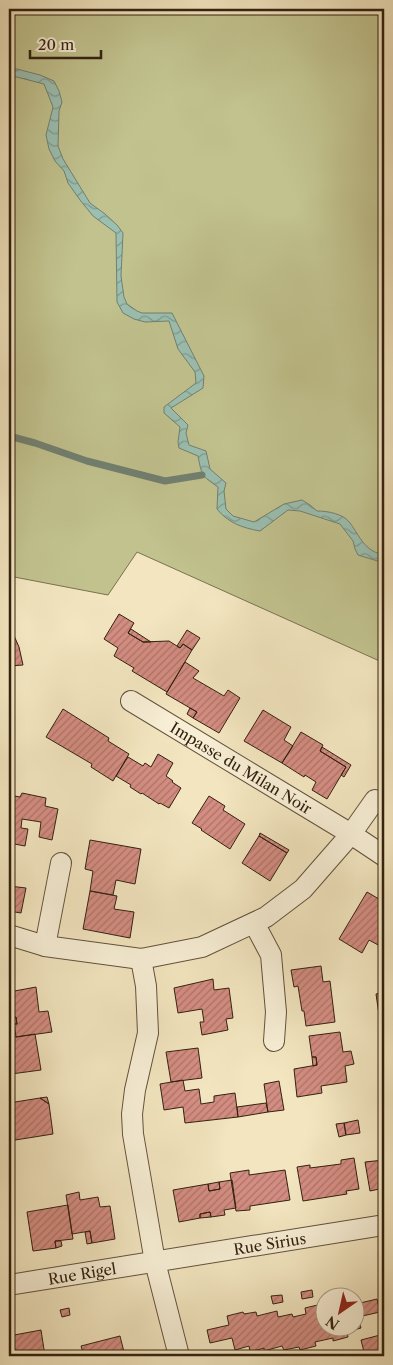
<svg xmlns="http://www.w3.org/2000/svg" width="393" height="1365" font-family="'Libre Caslon Text',serif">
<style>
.green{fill:#c1c28e;stroke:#7a724f}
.water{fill:url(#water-waves);stroke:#718071}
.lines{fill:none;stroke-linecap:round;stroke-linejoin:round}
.stream{stroke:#718071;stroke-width:7}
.building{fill:url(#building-hatch);stroke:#322110}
.street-casing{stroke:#62523c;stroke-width:22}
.street{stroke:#f7eed5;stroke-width:20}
.labels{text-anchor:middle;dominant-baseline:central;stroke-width:4;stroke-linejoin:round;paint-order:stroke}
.street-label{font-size:15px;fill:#322110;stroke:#f7eed5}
</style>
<defs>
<pattern id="water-waves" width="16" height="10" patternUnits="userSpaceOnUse" patternTransform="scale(1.25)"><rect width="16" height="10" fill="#9bbfb1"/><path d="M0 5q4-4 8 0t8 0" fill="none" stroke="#7f9b8f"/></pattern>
<pattern id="building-hatch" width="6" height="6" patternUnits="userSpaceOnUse" patternTransform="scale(1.25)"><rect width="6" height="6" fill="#d48d82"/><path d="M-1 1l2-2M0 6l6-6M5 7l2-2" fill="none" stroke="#ad7369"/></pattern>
</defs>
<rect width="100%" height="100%" fill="#f2e5bf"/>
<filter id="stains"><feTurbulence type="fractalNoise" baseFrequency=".004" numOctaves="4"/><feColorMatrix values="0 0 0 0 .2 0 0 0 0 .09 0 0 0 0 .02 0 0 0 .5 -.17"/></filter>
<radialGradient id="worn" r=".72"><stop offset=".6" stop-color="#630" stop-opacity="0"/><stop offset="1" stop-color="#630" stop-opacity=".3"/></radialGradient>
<path class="green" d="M9,9H384V663L137,552L108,595L9,576Z"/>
<path class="water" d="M9,67L40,75L54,81L59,91L62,102L59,111L58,146L63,159L90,203L105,214L117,225L123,233L121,276L124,297L127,304L137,311L142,313H172L204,376L203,388L171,408L188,425L186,433L189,445L206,451L210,469L226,483L224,491L226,509L233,516L254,522L284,504L302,500L310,505L317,511C328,511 344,514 350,523C357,532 362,545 373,551C376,553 381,554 384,555V563L358,555L355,549L353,541L340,524L300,511L288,510L260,531C243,528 228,523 217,509L218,487C201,475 202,476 198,456L179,448L178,442L180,427L164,413V407L196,383L195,372L178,349L169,321L145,322L134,319L123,313L117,302L116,233L93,216L80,200L68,183L64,171L55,161L49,149L46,135L53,107L44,84L9,75Z"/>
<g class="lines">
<path class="stream" d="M9,436L35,443L87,461L165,481L202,475"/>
</g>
<path class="building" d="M119,614L134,623L128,633L143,642L169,641L180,648L183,644L192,650L167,692L132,671L134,668L114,656L118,648L104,639Z
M11,629L19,647L23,665L9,666V631Z
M131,629L151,642H143L128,633Z
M187,630L200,638L192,650L183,644L180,648L177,646Z
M185,662L199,671L193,678L224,696L228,690L240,698L219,733L193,718L197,712L166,694Z
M190,708L197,712L193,718L187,714Z
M63,709L109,738L108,741L129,754L113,781L91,767L92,764L46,737Z
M263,710L291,727L284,740L293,746L282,763L244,741Z
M301,732L323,745L320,751L346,767L327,799L312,790L316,782L305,775L304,777L282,763Z
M322,747L351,765L344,777L341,775L346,767L320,751Z
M158,754L173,763L166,776L173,781L172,782L181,788L169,808L160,803L159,804L142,793L141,794L130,787L131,785L116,776L128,757L143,766L145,763L151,767Z
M22,793L46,798L45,806L58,809L52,840L39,837L41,822L22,819L21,828L28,829L25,846L9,843V795L20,797Z
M209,796L225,806L223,810L245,824L230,849L201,830L202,829L192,823Z
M260,833L289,850L287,853L259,836Z
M259,836L287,853L270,881L242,863Z
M90,840L141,849L135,884L116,880L113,895L90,891L93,871L85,869Z
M9,886L26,888L21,913L9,911Z
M90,891L117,896L114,909L134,912L130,938L83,929Z
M367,892L384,902V916L382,920L384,921V940L380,946L369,940L362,953L339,939Z
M321,966L323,982L330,981L335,1022L306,1026L304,1011H302L298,986L294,987L291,970Z
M213,979L214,990L229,988L233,1018L226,1019L228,1030L202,1035L200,1022H204L202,1009L178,1013L174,988Z
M36,987L39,1012L48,1011L52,1032L16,1037L14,1024H17L16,1017L9,1019V992Z
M384,992V1035L382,1036L376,994Z
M16,1017L17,1024H14L11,1018Z
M340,1032L343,1052L351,1051L354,1064L345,1066L347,1082L321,1086L322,1093L297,1097L294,1069L317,1065L316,1057H312L309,1036Z
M35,1034L41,1070L11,1074L9,1058V1038Z
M198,1048L202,1078L171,1082L166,1052Z
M312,1057H316L317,1065L313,1066Z
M183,1080L185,1091L199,1089L201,1104L214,1102V1096L235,1093L238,1117L185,1123L183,1107L164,1110L160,1084Z
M279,1081L284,1110L268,1112L264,1084Z
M47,1097L49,1104L40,1098Z
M40,1098L49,1104L53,1134L9,1141V1103Z
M266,1103L268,1112L238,1117L237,1107Z
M358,1120L360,1133L346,1135L344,1123Z
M344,1123L346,1135L339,1137L336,1124Z
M354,1158L359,1189L346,1191L347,1194L303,1201L297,1167L310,1165V1168L341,1164V1160Z
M384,1160V1188L370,1191L365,1162Z
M249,1170V1175L285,1170L290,1200L250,1206V1210L236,1211L230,1173Z
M232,1180L236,1208L224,1210L225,1215L211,1217L210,1212L200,1214V1218L179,1222L173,1190L208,1184L209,1191L220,1189L219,1182Z
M219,1182L220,1189L209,1191L208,1184Z
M79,1192L80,1200L98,1197L100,1207L110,1206L115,1239L92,1243L90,1231L72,1234L66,1195Z
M68,1205L73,1239L55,1241L56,1248L33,1251L27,1212Z
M210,1212L211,1217L200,1218V1214Z
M90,1231L92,1243L87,1244L85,1232Z
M55,1241H61L62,1246L56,1248Z
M312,1290L313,1297L302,1299L301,1292Z
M282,1295L283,1302L273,1304L271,1296Z
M377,1299L380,1312L358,1317L361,1328L347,1332L348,1337L333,1341V1338L315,1342L316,1346L300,1350L299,1347L284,1350L282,1346L264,1351V1348L250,1352L249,1346L235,1350L232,1338L210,1343L207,1330L229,1325L227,1316L243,1312L244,1314L256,1312L257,1316L277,1311L278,1317L292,1314L293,1317L306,1314L305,1308L326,1303V1328H356V1304Z
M69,1308L70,1315L62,1317L60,1310Z
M41,1330L45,1356H9V1336Z
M384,1334V1348L382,1349L384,1356H344L364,1352L361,1340Z
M120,1336L125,1356H84L81,1346Z"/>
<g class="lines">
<g class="street-casing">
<g id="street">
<path id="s1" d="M131,701L351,834L384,856"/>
<path d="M254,923L271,955L276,1012L274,1041"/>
<path d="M9,935L45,946L141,959L202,947L266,917L303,889L351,834L375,800"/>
<path d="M45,946L61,863"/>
<path d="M141,959L146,986L148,1033L135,1090L132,1114L133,1134L155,1262L179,1356"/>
<path id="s2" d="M9,1285L384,1225"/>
</g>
</g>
<use href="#street" class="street"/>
</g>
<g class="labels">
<g class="street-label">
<text stroke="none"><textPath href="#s1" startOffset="129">Impasse du Milan Noir</textPath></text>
<text stroke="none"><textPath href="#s2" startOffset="264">Rue Sirius</textPath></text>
<text stroke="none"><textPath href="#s2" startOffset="74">Rue Rigel</textPath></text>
</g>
</g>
<rect width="393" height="1365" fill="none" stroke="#f2e5bf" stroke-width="30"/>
<rect x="10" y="10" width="373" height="1345" fill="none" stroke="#322110" stroke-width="2.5"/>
<rect x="15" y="15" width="363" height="1335" fill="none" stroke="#322110"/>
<g transform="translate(340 1312) rotate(214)"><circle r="24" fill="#f7eed5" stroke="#a89c86"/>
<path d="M0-4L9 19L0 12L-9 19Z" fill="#8f2418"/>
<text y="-8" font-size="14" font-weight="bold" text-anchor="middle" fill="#322110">N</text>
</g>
<path d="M30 50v8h71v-8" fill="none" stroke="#322110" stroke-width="2.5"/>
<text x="38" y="50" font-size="15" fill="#322110" stroke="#f7eed5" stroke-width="4" paint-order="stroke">20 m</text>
<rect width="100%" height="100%" filter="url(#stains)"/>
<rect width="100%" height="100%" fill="url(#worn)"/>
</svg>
